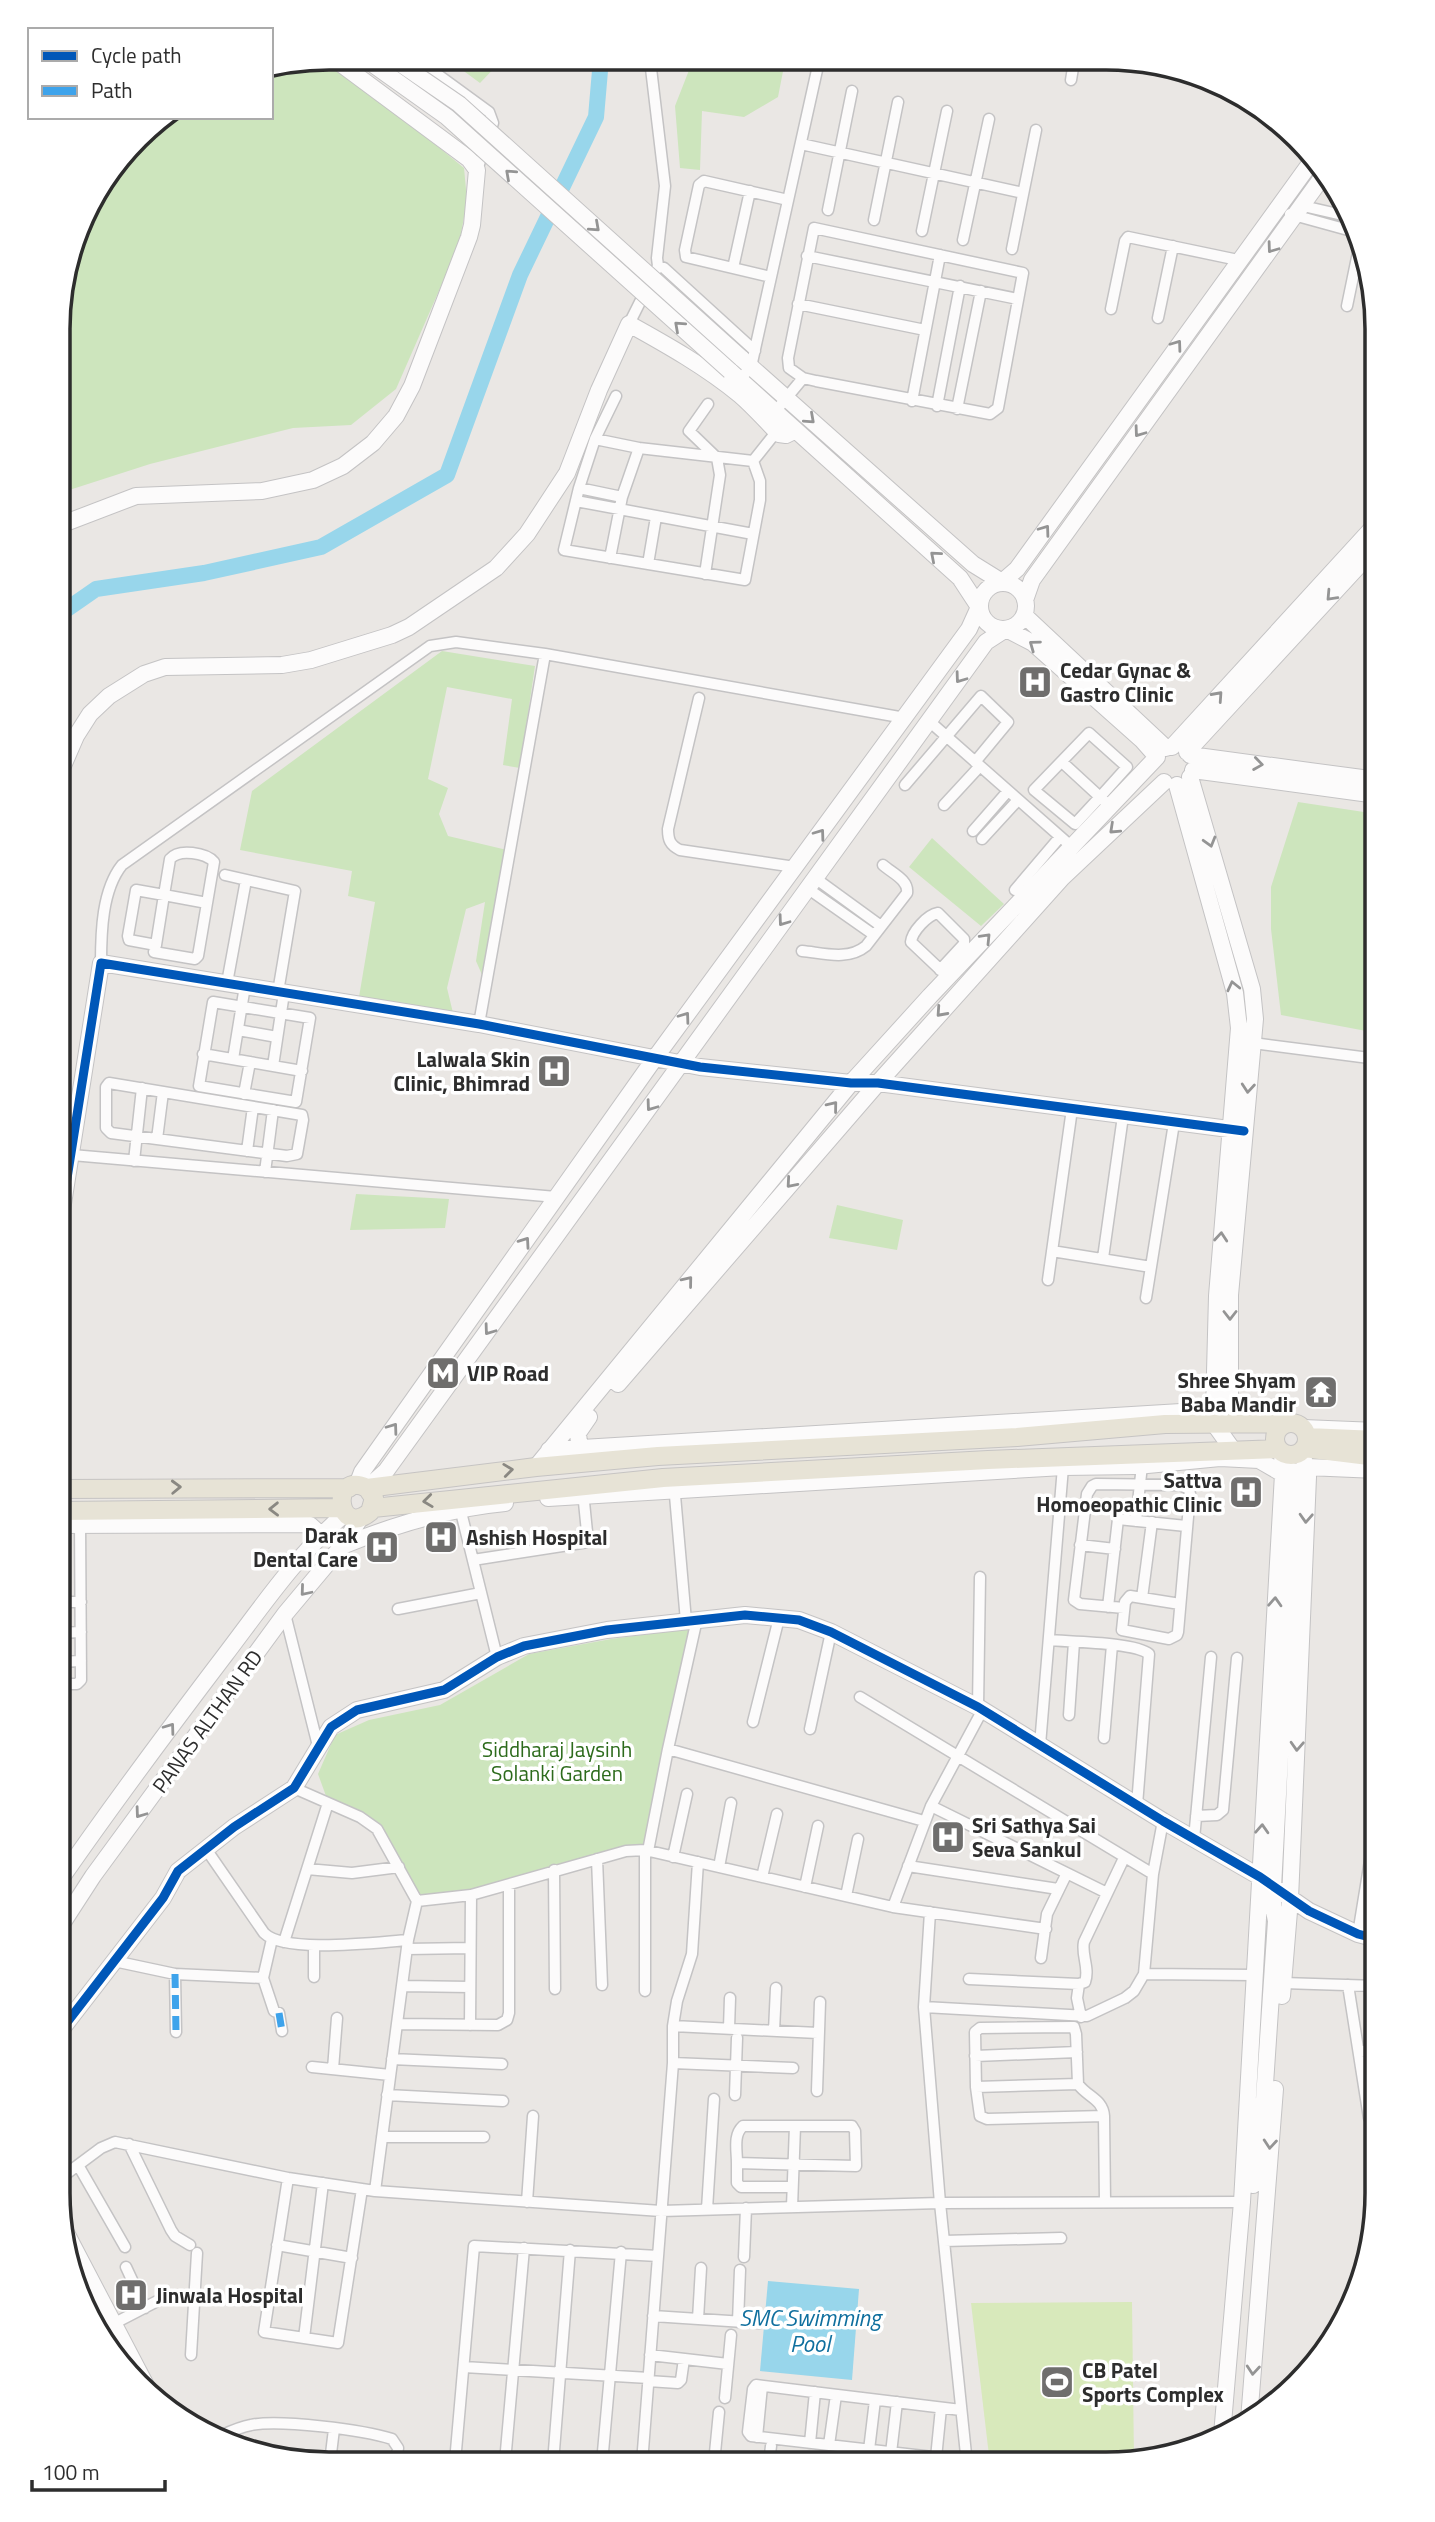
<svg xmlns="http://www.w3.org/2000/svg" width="1435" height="2522" font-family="'Titillium Web',sans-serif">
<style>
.green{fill:#cde5bd}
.pitch{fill:#d8e9bb}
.water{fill:#98d6eb}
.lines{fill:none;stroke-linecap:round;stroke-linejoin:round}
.river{stroke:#98d6eb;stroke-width:16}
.street-casing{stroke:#c4c3c4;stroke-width:13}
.secondary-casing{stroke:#c4c3c4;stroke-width:18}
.primary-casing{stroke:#c6c4c3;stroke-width:20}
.street{stroke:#fcfbfb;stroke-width:10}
.secondary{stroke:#fcfbfb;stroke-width:16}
.primary{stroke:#e7e3d6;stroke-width:18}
.secondary-bridge-casing{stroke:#c4c3c4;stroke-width:18;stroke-linecap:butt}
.secondary-bridge{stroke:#fcfbfb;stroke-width:16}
.quiet{stroke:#3ea3eb;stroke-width:7;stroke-dasharray:14 7;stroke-linecap:butt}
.cycleway-casing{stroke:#fff;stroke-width:13}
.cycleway{stroke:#0057b8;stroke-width:9}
.oneway{stroke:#949494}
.oneway2{stroke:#8a8882}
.labels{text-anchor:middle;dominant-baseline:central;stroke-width:7;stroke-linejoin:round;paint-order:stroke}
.poi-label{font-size:21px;font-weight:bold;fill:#2d2d2d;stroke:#fff;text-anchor:start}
.street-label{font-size:21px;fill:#2d2d2d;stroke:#fff}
.park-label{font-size:21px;fill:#2d6b1c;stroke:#fff}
.water-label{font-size:23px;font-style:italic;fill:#0f6f9e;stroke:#fff}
.rim{fill:none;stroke:#2d2d2d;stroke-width:3.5}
</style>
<rect width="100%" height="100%" fill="#eae7e4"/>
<path class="green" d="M446,58L503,59L480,83Z
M323,59L363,85L464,168L467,200L459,245L396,389L351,425L293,428L150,464L60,493V294L86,209L150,125L163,117H271V69Z
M693,60L785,61L778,97L744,117L702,111L700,170L680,168L675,106Z
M442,651L535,666L520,768L503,765L512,699L447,687L428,779L448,788L439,814L448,836L507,850L483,977L476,961L485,902L466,909L447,988L453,1013L359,997L375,902L348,896L352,871L240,850L252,791Z
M1298,802L1377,814V1033L1281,1015L1271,929V887Z
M932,838L1004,904L981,926L909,867Z
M356,1194L449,1199L445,1228L350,1230Z
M837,1205L903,1220L897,1250L829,1238Z
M695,1628L648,1851L417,1901L379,1827L330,1807L318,1774L335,1735L369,1720L440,1705L529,1654L611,1639Z"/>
<path class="pitch" d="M1132,2302L1134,2460L1106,2464H990L971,2303Z"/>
<path class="water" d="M768,2281L859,2289L852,2380L760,2371Z"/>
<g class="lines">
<path class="river" d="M60,614L96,589L204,573L321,547L447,475L520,275L596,117L601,59"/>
<g class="street-casing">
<path id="street" d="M415,58L489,112L493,123L477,170
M650,60L665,186L657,258L658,266
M1071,80L1074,62
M801,144L1023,193
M1303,206L1351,217
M828,210L852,91
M1290,214L1359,233
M874,220L898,102
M814,228L1023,273L998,408L990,414L816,381L803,378L789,368L788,358Z
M922,231L947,111
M963,240L989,119
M1012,249L1036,130
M807,256L1018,299
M733,268L750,191
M771,277L686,257L685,250L699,185L704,181L788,200
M798,304L925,330
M1347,306L1361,238
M1111,309L1125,241L1128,237L1238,260
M1158,318L1173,246
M629,324L658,266L664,268L755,351
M739,380L751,367L819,61
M912,401L940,255
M937,406L960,286
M957,409L981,291
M774,413L803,378
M595,439L616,396
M753,461L639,448L595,439L579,488L564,550L745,580L760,500V481L753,461L777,431
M579,488L622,497L610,558
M622,497L639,448
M576,501L753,534
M648,564L656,517
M705,574L720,475L717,458L689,431L708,404
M699,698L668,829C668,840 670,845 680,850L795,867
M929,721L1072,847
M1062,762L1100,797L1127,767L1089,733L1034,790L1075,824L1100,797L1111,807
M905,785L981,696L1008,722L975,762
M944,805L980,766
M973,831L1008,791
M982,839L1018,800
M225,875L295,891L278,992
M815,878L881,926
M807,888L874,935
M1015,890L1060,837
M156,945L164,895L136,890L128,936L129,940L156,945L154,952L195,959L198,956L214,862C206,853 179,848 170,859L164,895L207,903
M802,951C823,953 848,961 866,946L907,893C909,880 892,873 883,865
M101,963C101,932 102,890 122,865L430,646L456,642L545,654
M940,970L964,944V939L938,913C927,915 912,932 911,942L948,977
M227,983L246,880
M213,1002L310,1018L296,1102L199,1086Z
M479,1024L545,654L905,718
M238,1030L277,1037
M1253,1043L1377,1059
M203,1054L302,1071
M233,1059L245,986
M273,1066L284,993
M109,1083L302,1115L303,1120L297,1154L287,1156L111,1133L106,1128V1087Z
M244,1094L250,1062
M59,1117L77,1120
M157,1139L163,1092
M247,1151L253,1107
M72,1155L556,1197
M134,1161L142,1088
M265,1172L273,1110
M1052,1251L1151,1267
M1103,1258L1123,1116
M1048,1280L1072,1109
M1146,1298L1174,1123
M674,1484L686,1621
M459,1504L497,1657
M1136,1521L1142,1465
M1080,1545L1115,1549
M473,1560L588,1542L583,1492
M1142,1598L1152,1522
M58,1602H81
M1108,1607L1118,1519L1186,1526
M1124,1608L1080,1604L1074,1600L1087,1494L1092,1486L1096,1484L1180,1485L1189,1489L1190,1494L1178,1632L1177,1635L1169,1639L1122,1630L1125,1602L1130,1596L1180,1604
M398,1609L481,1593
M285,1614L318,1746
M58,1633L81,1632
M1049,1640C1069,1642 1135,1642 1149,1654L1137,1805
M58,1662L81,1661
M58,1684H77L81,1680L80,1521
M860,1697L1153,1874
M978,1707L980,1577
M1069,1715L1074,1642
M753,1722L779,1618
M810,1729L831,1632
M1104,1738L1112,1645
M1040,1745L1063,1467
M668,1749L924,1821
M294,1788L360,1817L377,1829L417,1901
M931,1806L1107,1893
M1196,1816L1217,1815L1223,1810L1237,1658
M1163,1821L1153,1874L1144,1974L1254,1975
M1194,1839L1211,1657
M206,1849L264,1933C285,1954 377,1942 408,1940
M645,1850V1991
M648,1851L668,1749L697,1619
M673,1857L687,1794
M597,1859L602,1985
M908,1866L1058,1889
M719,1867L731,1803
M307,1869L352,1873L399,1867
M554,1870L555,1989
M762,1877L777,1814
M805,1887L818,1826
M846,1896L858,1839
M893,1907L931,1806L982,1711
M930,1912L924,2007L940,2203L967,2464
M1358,1934L1377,1818
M272,1939L263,1978L274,2011L279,2013L282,2031
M284,1942L328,1803
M407,1949L470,1948
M1041,1958L1047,1914L1066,1875
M114,1961L175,1974L263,1978
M175,1974L176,2032
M314,1977V1946
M969,1979L1079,1984L1085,1982C1090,1968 1081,1955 1084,1942L1124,1858
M1283,1983L1377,1986
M1079,1984L1077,1998L1081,2017
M1348,1985L1369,2118
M402,1986L470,1987
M924,2007L1087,2016L1125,1998L1134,1991L1144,1974
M397,2024L498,2025L507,2020L509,2013V1885
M470,2025L471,1895
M673,2026L818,2033
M729,2028L730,1998
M774,2031L776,1988
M1359,2052L1377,2049
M975,2056L1077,2052
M392,2059L502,2064
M673,2063L793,2068
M312,2067L390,2075
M333,2069L337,2018
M976,2087L1078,2084
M817,2091L820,2002
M387,2095L503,2101
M735,2095L737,2038
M1104,2116L987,2119L980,2116L976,2087L975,2032L980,2028L1074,2027L1076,2034L1078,2084C1087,2097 1103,2099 1104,2116L1105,2202H1106
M743,2126H852L855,2131L856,2166L737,2163C737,2150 733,2135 743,2126Z
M382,2137H484
M129,2144L171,2230L175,2236L190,2245
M737,2163V2183L741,2187H792
M78,2165L125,2247
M288,2178L264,2332L338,2343L362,2189
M58,2180L101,2148L115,2142L288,2178L375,2191L661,2211L940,2203L1242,2202
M375,2191L408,1940L417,1901L471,1895L626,1851L645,1850L893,1907L1046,1929
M527,2202L533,2116
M792,2207L795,2126
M707,2209L714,2099
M944,2241L1061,2238
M277,2245L352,2258
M744,2257L746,2208
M126,2267L145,2308
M653,2316L759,2323
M698,2319L701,2268
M738,2322L740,2270
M113,2324L167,2296L195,2297
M304,2338L323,2183
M191,2355L197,2253
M650,2355L728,2364
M464,2367L649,2378
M648,2381L678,2383L681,2380L684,2359
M725,2398L731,2335
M961,2410L756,2385L753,2389L748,2432L751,2436L967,2461
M757,2437L762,2386
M216,2438C227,2433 239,2427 251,2425C279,2419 364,2430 392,2439L398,2448L396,2462
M810,2443L815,2392
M829,2445L836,2395
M869,2450L875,2400
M891,2453L897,2402
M936,2458L941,2408
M330,2462L334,2429
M455,2462L474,2246L658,2256
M505,2462L524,2248
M553,2463L570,2250
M602,2463L621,2252
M642,2463L673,2063V2026L677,2001L692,1954L698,1862
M714,2463L719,2412
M769,2463L771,2446
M821,2463V2457"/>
</g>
<g class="secondary-casing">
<path id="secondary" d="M741,358L973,564L1002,582L1017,569L1314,158
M60,525L136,496L262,491L313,480L343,466L373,443L396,416L412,386L469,237L472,225L477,170L469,159L333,58
M980 606a23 23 0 1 1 46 0a23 23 0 1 1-46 0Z
M1025,600L1032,580L1326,172
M1024,615L1166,748
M1172,747L1377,523
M1187,752L1377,546
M1190,755L1377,780
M1193,770L1377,795
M59,775L76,736L90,714L109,696L144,674L165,667L282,665L311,660L392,635L409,627L496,568L527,534L567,473L599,390L629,324C667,345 706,367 740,395C754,407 766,421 779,434L786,435L794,431
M1190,777L1252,989L1255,1019L1230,1295V1404L1238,1413L1268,1417
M1177,785L1235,993L1239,1028L1217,1296L1214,1410L1215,1425L1233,1450
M59,1229L101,963L479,1024L700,1067L851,1083H878L1244,1131
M618,1384L878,1083L1062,878L1164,782
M1303,1428L1377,1431
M549,1450L1214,1410
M581,1462L578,1433L589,1417
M1307,1467L1377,1470
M357,1485L362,1472L655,1058L969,629L979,607L960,578L730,371
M367,1488L386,1471L986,642L1006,629L1033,643L1142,740L1157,757L930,996L851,1083L536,1467
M548,1498L1063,1467L1137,1466L1220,1458L1259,1460L1283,1474
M59,1525L302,1524L310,1525L320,1534
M342,1546C394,1525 450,1508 505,1503
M58,1883C112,1805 168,1730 225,1655C263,1605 298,1553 346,1513
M58,1930L93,1876L285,1614L342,1546L361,1517
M1282,1996L1290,1899L1308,1477L1307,1467L1300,1452
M58,2034L163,1898L178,1871L234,1827L294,1788L331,1727L357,1710L444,1690L497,1657L524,1646L607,1630L745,1615L799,1620L831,1632L978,1707L1163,1821L1260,1877L1309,1911L1358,1934L1377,1939
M1253,2185L1259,2119L1264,2099L1276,1921L1273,1906V1887L1292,1534L1293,1471
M63,2227L151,2395
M1249,2420L1275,2089
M1222,2435L1242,2202L1283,1474L1282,1452"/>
</g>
<g class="primary-casing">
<path id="primary" d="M1275 1439a16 16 0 1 1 32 0a16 16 0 1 1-32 0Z
M1307,1437L1377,1440
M1304,1448L1377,1457
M367,1488L374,1498L370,1512C337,1539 329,1470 367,1488L536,1467L658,1456L1017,1437L1165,1424L1288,1423
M59,1489L349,1488
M373,1508L663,1478L988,1460L1278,1449
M59,1511L342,1508"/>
</g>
<use href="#street" class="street"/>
<use href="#secondary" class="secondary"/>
<use href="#primary" class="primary"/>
<g class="secondary-bridge-casing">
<path id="secondary-bridge" d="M364,58L447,117L730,371
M392,58L459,104L741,358"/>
</g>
<use href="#secondary-bridge" class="secondary-bridge"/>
<path class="quiet" d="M175,1974L176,2032
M279,2013L282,2031"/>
<g class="cycleway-casing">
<path id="cycleway" d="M59,1229L101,963L479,1024L700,1067L851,1083H878L1244,1131
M58,2034L163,1898L178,1871L234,1827L294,1788L331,1727L357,1710L444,1690L497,1657L524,1646L607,1630L745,1615L799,1620L831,1632L978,1707L1163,1821L1260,1877L1309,1911L1358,1934L1377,1939"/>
</g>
<use href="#cycleway" class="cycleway"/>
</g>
<defs><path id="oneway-chevron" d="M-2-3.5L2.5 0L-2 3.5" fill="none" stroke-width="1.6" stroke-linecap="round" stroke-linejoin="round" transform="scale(1.75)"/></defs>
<g class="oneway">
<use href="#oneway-chevron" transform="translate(510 174) rotate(-138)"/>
<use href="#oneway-chevron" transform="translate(595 227) rotate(42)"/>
<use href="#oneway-chevron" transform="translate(1272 248) rotate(126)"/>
<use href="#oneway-chevron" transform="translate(679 326) rotate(-138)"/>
<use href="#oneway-chevron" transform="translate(1177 345) rotate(-54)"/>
<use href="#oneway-chevron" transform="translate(810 419) rotate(42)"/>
<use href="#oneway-chevron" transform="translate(1139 432) rotate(126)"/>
<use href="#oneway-chevron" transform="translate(1045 530) rotate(-54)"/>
<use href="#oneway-chevron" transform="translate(935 556) rotate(-139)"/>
<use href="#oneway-chevron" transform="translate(1331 596) rotate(133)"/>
<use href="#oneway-chevron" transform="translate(1034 645) rotate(-144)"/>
<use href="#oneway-chevron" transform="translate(960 678) rotate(126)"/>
<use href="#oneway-chevron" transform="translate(1218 696) rotate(-48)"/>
<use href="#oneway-chevron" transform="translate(1258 764) rotate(8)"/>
<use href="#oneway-chevron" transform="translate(1114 829) rotate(137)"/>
<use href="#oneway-chevron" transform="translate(820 834) rotate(-54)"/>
<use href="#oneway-chevron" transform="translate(1210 842) rotate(74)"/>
<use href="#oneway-chevron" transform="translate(783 921) rotate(126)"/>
<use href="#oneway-chevron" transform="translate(986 938) rotate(-46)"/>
<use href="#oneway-chevron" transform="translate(1233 986) rotate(-103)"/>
<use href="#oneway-chevron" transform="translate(941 1012) rotate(132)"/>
<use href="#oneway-chevron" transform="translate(685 1017) rotate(-54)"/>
<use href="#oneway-chevron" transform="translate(1248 1088) rotate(95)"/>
<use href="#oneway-chevron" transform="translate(651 1106) rotate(126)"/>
<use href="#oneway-chevron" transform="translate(833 1106) rotate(-51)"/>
<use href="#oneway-chevron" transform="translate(791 1183) rotate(131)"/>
<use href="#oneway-chevron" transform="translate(1221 1237) rotate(-85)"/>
<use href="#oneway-chevron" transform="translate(525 1242) rotate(-55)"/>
<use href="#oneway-chevron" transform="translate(688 1281) rotate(-51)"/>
<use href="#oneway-chevron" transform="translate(1230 1315) rotate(90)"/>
<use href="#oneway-chevron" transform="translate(489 1330) rotate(126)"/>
<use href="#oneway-chevron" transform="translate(393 1428) rotate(-54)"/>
<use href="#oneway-chevron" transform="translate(1306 1518) rotate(93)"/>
<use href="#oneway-chevron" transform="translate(305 1591) rotate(130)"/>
<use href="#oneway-chevron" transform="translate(1275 1602) rotate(-87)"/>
<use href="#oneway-chevron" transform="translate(170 1728) rotate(-54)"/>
<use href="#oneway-chevron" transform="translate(1297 1746) rotate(93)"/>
<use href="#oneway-chevron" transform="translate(140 1813) rotate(126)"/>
<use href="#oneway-chevron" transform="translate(1262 1829) rotate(-87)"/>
<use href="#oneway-chevron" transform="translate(1270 2144) rotate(95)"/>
<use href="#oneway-chevron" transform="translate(1253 2370) rotate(95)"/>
</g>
<g class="oneway2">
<use href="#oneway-chevron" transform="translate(508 1470) rotate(-7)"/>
<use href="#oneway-chevron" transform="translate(176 1487) rotate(-2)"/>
<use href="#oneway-chevron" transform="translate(428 1501) rotate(173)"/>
<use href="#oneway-chevron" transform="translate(274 1509) rotate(179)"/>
</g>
<defs>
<g id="hospital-square" transform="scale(1.75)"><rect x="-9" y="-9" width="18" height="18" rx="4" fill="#6f6e6d" stroke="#fff"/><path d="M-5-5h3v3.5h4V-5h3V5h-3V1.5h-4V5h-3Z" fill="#fff"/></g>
<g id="metro-square" transform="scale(1.75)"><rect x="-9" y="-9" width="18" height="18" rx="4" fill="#6f6e6d" stroke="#fff"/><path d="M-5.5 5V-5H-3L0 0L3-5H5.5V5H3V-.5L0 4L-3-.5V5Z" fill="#fff"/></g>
<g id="temple-square" transform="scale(1.75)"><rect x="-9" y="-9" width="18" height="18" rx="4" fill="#6f6e6d" stroke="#fff"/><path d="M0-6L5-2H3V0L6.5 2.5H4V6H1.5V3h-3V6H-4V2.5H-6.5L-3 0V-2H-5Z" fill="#fff"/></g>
<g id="stadium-square" transform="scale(1.75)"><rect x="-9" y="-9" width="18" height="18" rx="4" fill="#6f6e6d" stroke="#fff"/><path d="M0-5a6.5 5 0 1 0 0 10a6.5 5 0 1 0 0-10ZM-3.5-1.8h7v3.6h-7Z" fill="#fff"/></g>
</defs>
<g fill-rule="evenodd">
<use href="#hospital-square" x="1035" y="682"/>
<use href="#hospital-square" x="554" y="1071"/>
<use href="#metro-square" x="443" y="1373"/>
<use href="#temple-square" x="1321" y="1392"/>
<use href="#hospital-square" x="1246" y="1492"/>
<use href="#hospital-square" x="441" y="1537"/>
<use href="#hospital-square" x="382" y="1547"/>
<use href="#hospital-square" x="948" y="1837"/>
<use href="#hospital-square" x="131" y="2295"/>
<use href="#stadium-square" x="1057" y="2382"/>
</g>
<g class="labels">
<g class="poi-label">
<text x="1060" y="670">Cedar Gynac &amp;<tspan x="1060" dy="24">Gastro Clinic</tspan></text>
<text x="530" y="1059" text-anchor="end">Lalwala Skin<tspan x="530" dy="24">Clinic, Bhimrad</tspan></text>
<text x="467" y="1373">VIP Road</text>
<text x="1296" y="1380" text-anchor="end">Shree Shyam<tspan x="1296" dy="24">Baba Mandir</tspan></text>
<text x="1222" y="1480" text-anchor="end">Sattva<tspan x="1222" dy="24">Homoeopathic Clinic</tspan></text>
<text x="358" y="1535" text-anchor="end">Darak<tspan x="358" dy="24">Dental Care</tspan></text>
<text x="466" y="1537">Ashish Hospital</text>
<text x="972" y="1825">Sri Sathya Sai<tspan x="972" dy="24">Seva Sankul</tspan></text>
<text x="156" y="2295">Jinwala Hospital</text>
<text x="1082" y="2370">CB Patel<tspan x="1082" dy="24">Sports Complex</tspan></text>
</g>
<g class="street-label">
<text transform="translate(207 1721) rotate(-54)">PANAS ALTHAN RD</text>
</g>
<g class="park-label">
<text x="557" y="1749">Siddharaj Jaysinh<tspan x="557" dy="24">Solanki Garden</tspan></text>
</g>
<g class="water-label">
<text x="810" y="2317">SMC Swimming<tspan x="810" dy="26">Pool</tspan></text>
</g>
</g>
<path d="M0 0H1435V2522H0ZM329 70H1106A259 259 0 0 1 1365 329V2193A259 259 0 0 1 1106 2452H329A259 259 0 0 1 70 2193V329A259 259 0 0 1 329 70Z" fill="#fff" fill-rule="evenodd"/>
<path class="rim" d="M329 70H1106A259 259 0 0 1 1365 329V2193A259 259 0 0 1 1106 2452H329A259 259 0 0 1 70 2193V329A259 259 0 0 1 329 70Z"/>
<rect x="28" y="28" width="245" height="91" fill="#ffffff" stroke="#ababab" stroke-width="2"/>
<rect x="42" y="51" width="35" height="10" fill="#0057b8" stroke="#ababab" stroke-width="2"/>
<text x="91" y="63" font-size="21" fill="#2d2d2d">Cycle path</text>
<rect x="42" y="86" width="35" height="10" fill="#3ea3eb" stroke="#ababab" stroke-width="2"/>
<text x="91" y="98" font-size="21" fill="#2d2d2d">Path</text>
<path d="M32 2480v10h133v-10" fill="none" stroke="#2d2d2d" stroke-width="3.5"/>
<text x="42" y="2480" font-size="21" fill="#2d2d2d" stroke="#ffffff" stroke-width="5" paint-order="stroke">100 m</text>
</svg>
